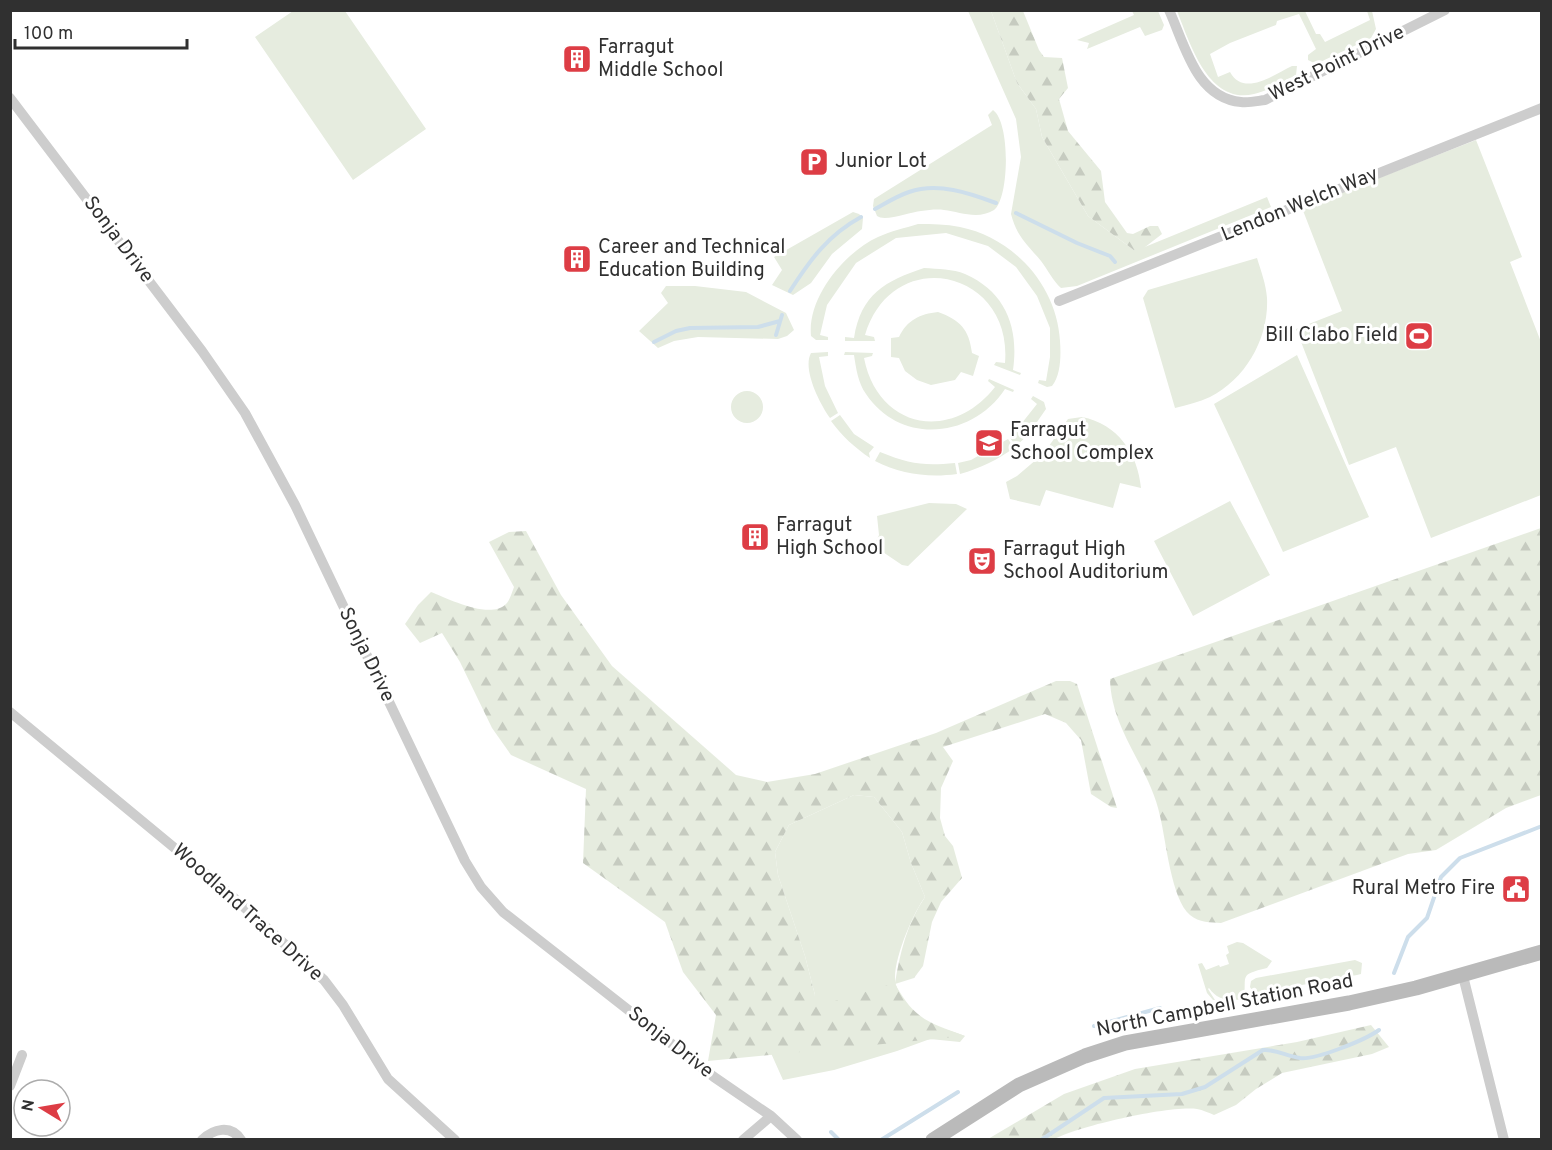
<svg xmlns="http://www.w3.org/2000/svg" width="1552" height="1150" font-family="Overpass,sans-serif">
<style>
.green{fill:#e6ecdf}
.forest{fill:url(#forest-firs);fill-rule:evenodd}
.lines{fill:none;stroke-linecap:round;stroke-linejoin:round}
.stream{stroke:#cddeeb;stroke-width:4}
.minor{stroke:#cdcdcd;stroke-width:10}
.secondary{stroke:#bababa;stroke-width:15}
.labels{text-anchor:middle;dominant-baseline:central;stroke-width:6;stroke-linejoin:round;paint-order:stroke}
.poi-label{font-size:20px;fill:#303030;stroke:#fff;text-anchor:start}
.street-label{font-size:20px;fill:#303030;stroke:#fff}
</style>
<defs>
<pattern id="forest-firs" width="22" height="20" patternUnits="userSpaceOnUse" patternTransform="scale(1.5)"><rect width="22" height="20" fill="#e6ecdf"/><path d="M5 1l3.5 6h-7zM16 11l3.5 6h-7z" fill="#c6cbc0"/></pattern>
</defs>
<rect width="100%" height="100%" fill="#fff"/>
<path class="green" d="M293,11H345L426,129L353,180L255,37Z
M968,11H991L1017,83L1036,109L1042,137L1088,216L1135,251L1267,197L1271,207L1077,286L1061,288C1053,281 1048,270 1041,261C1027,244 1017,237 1011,214L1021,157L1016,119Z
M1132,11H1158L1164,25L1162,30L1145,36L1140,27L1087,49L1089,43L1077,40L1134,15Z
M1177,11H1305L1316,34H1320L1325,42L1370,20L1367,11H1372L1376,29L1371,38L1316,64L1308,60V55L1316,49L1299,14L1277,21L1276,25L1230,43L1210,54L1218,77L1230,72C1244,97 1273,75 1292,66H1297L1296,75C1282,82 1268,91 1254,94C1208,105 1190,43 1177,11Z
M993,110C1011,123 1009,199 994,210C978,220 960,212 944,210C937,209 929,210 921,211C910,212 885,222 877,216L873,206L874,199L992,125L988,115Z
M1476,140L1522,257L1510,262L1541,342V495L1431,538L1396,447L1349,465L1296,329L1342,311L1302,208Z
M853,212L859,214L863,218L862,229L832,254L811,283L793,295L772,285L782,270L774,257Z
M918,224C932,224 946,224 960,227C1014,238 1057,286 1060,341C1061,355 1061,375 1052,386L1047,387L1038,383L1039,380L1046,381L1050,357V328L1037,296L1016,267L988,246L946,233L896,238L856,263L827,305L820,335L828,337V340H816L811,336C807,297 845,252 878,237C891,231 905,228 918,224Z
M1257,258C1261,271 1266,284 1267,298C1269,338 1246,379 1210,397C1199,402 1187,405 1175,408L1143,298L1148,290Z
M924,268C938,269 953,269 965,274C1006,292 1019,328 1013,370L1021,373L1020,375L994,365L996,362L1005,363C1013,270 893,243 865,335L874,337L875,341H845V337L854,338C861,294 885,281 924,268Z
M666,286H695L746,292L786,313L794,330L787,336L778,339L698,337L674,341L658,348L639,331L668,303L661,293Z
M938,312C960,320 969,329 972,353L979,356L973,376L961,372L955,380L931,385L917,380L905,371L899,358L891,357V338L899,337C907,320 920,314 938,312Z
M828,352V356L819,357L825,386L838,413L830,418C820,404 802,369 811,353Z
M845,352L873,353L872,356L864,358C878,429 951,443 995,387L988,381L989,379L1014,390L1013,392L1005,389C973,438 901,446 866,394C858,383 856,368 854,355H844Z
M1297,355L1369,517L1283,552L1214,404Z
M731 407a16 16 0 1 1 32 0a16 16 0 1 1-32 0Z
M1033,396L1044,402L1046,409L1028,435L1016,446L1010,438L1037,404L1031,399Z
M840,415L854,434L874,447L869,453L870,458C855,448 842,436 831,421Z
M1082,417C1118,424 1138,454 1141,488L1120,483L1113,508L1046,490L1040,506L1010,499L1006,482L1017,476L1044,453L1068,419Z
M1008,439L1014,448C997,460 981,468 960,474L958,463L971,460Z
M880,452C910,464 923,466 955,463L957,474C928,478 901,474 875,461Z
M1230,501L1270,575L1193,616L1154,541Z
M929,503L956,504L967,509L908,566L902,565L874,546L879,535L877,516Z
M854,795L874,797L902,832L911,863L925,897C913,913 890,966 896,985C900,998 914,1014 925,1021C937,1028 953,1031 965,1036L960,1042L930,1039L897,1051L834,1070L783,1080L762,1033L815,995L805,956L778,875L775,852L789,825Z
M1237,942L1243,943L1272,961L1267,968C1238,975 1247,975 1244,999C1230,1001 1218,1001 1209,988L1208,989L1215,1000H1213L1207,993L1198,964L1202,963L1206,970L1219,965L1220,967L1229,964L1226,955L1229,953L1227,946Z
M1355,960L1362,963L1361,974L1357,975L1258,993L1253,992L1250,987L1251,981L1256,978Z"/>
<path class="forest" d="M991,11H1023L1039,50L1044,57L1062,58L1068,88L1059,99L1068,131L1101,171L1105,202L1127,233L1133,234L1150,226H1158L1162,234L1140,251H1135L1088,216L1042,137L1036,109L1017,83Z
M1541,528V795L1506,808L1436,850L1408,854L1221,923C1211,922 1199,923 1190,915C1171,899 1166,840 1160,816C1150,767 1111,731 1110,679Z
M526,531L561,595L612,666L736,775L767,782L815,774L936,733L1056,681H1070L1077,684L1117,808L1111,807L1091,794L1081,740L1066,723L1045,714L943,747L953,761L941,788L940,818L945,836L953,846L962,878L941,902L932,922L923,966L914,978L895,984C915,1020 928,1022 965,1036L708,1061L716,1015L683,972L665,922L583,863L586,789L511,755L492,728L460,662L442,633L420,643L405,624L418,605L431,592C449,599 490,620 506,604C510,600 512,592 514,587L489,542L509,532ZM854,795L874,797L902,832L911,863L925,897C907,923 900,953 895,983L808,1009L815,995L805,956L778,875L775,852L789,825Z
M1371,1025L1389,1047L1372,1054L1282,1073L1256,1089L1236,1105L1214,1115C1209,1113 1203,1110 1197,1109C1171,1105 1078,1126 1055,1139H988L1064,1094L1135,1069L1297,1042Z"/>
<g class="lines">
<path class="stream" d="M875,209C886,203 897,196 909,192C938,182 969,193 996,203
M1016,213L1077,243L1110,256L1115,262
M790,291C810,260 828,235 861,217
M776,335L782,315
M654,342L676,331L690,328L758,327L780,321
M1394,973L1408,937L1427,918L1441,877L1460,858L1542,826
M1094,1026L1160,1008
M831,1132L839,1140
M881,1140L958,1092
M1041,1140L1104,1098L1182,1094L1205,1087L1263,1050C1275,1049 1287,1056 1300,1058C1316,1060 1365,1040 1379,1030"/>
<path class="minor" d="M1169,10C1185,45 1196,98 1241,102C1249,103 1257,101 1265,100L1445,10
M10,98L202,351L245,413L295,505L465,861L481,887L503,912L714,1077L771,1116L797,1140
M1059,301L1542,108
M10,712L223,888L324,980L343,1005L388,1079L455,1140
M1463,976L1504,1140
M10,1086L22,1055
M202,1140C213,1129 231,1124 241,1140
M743,1140L771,1116"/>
<path class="secondary" d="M933,1140L1019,1085L1085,1056L1125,1043L1349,1003L1416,988L1542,952"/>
</g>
<defs>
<g id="building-square" transform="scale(1.5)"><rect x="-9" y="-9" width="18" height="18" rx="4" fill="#dd3d45" stroke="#fff"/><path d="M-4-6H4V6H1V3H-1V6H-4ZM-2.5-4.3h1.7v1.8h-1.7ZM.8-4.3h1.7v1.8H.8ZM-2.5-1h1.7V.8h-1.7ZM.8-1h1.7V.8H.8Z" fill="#fff"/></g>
<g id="parking-square" transform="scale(1.5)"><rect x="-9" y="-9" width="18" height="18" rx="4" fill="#dd3d45" stroke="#fff"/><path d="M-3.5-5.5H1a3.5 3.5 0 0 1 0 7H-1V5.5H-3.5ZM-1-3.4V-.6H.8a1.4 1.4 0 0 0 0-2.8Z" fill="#fff"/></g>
<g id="stadium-square" transform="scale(1.5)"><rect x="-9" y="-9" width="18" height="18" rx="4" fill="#dd3d45" stroke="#fff"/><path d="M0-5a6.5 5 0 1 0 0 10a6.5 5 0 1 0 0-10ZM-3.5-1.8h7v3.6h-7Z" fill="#fff"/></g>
<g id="school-square" transform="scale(1.5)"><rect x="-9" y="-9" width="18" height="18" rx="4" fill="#dd3d45" stroke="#fff"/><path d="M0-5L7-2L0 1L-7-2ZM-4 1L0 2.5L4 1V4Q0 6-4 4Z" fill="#fff"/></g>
<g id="theatre-square" transform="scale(1.5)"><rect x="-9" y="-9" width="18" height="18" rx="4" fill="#dd3d45" stroke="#fff"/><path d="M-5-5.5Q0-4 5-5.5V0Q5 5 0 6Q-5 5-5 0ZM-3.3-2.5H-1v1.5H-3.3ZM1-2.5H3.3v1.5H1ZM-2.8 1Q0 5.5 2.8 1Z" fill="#fff"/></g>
<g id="civic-square" transform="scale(1.5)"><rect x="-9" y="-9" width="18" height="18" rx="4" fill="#dd3d45" stroke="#fff"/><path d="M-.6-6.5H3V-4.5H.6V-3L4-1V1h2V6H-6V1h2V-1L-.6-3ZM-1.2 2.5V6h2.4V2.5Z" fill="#fff"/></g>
</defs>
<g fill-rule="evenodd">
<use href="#building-square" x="577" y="59"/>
<use href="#parking-square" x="814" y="162"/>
<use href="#building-square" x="577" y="259"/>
<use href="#stadium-square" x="1419" y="336"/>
<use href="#school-square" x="989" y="443"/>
<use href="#building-square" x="755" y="537"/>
<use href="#theatre-square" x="982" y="561"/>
<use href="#civic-square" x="1516" y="889"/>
</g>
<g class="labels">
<g class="poi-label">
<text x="598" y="48">Farragut<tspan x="598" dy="23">Middle School</tspan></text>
<text x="835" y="162">Junior Lot</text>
<text x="598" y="248">Career and Technical<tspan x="598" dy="23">Education Building</tspan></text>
<text x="1398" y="336" text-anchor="end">Bill Clabo Field</text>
<text x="1010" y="431">Farragut<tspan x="1010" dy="23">School Complex</tspan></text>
<text x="776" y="526">Farragut<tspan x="776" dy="23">High School</tspan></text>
<text x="1003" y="550">Farragut High<tspan x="1003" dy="23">School Auditorium</tspan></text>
<text x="1495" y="889" text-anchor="end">Rural Metro Fire</text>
</g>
<g class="street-label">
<text transform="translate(1337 64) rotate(-26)">West Point Drive</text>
<text transform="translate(1300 205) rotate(-22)">Lendon Welch Way</text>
<text transform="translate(118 240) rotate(53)">Sonja Drive</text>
<text transform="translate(366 655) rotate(64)">Sonja Drive</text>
<text transform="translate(247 913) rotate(42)">Woodland Trace Drive</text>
<text transform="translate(1225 1006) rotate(-11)">North Campbell Station Road</text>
<text transform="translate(670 1043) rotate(38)">Sonja Drive</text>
</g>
</g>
<rect width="1552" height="1150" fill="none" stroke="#303030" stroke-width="24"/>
<g transform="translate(42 1108) rotate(281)"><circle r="28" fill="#ffffff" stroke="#acacac" stroke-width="1.5"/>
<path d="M0-4.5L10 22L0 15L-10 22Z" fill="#dd3d45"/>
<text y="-9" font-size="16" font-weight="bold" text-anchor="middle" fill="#303030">N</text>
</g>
<path d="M15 39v9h172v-9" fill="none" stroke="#303030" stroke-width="3"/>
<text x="24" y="39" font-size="18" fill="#303030" stroke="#ffffff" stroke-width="4.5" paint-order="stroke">100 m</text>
</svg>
